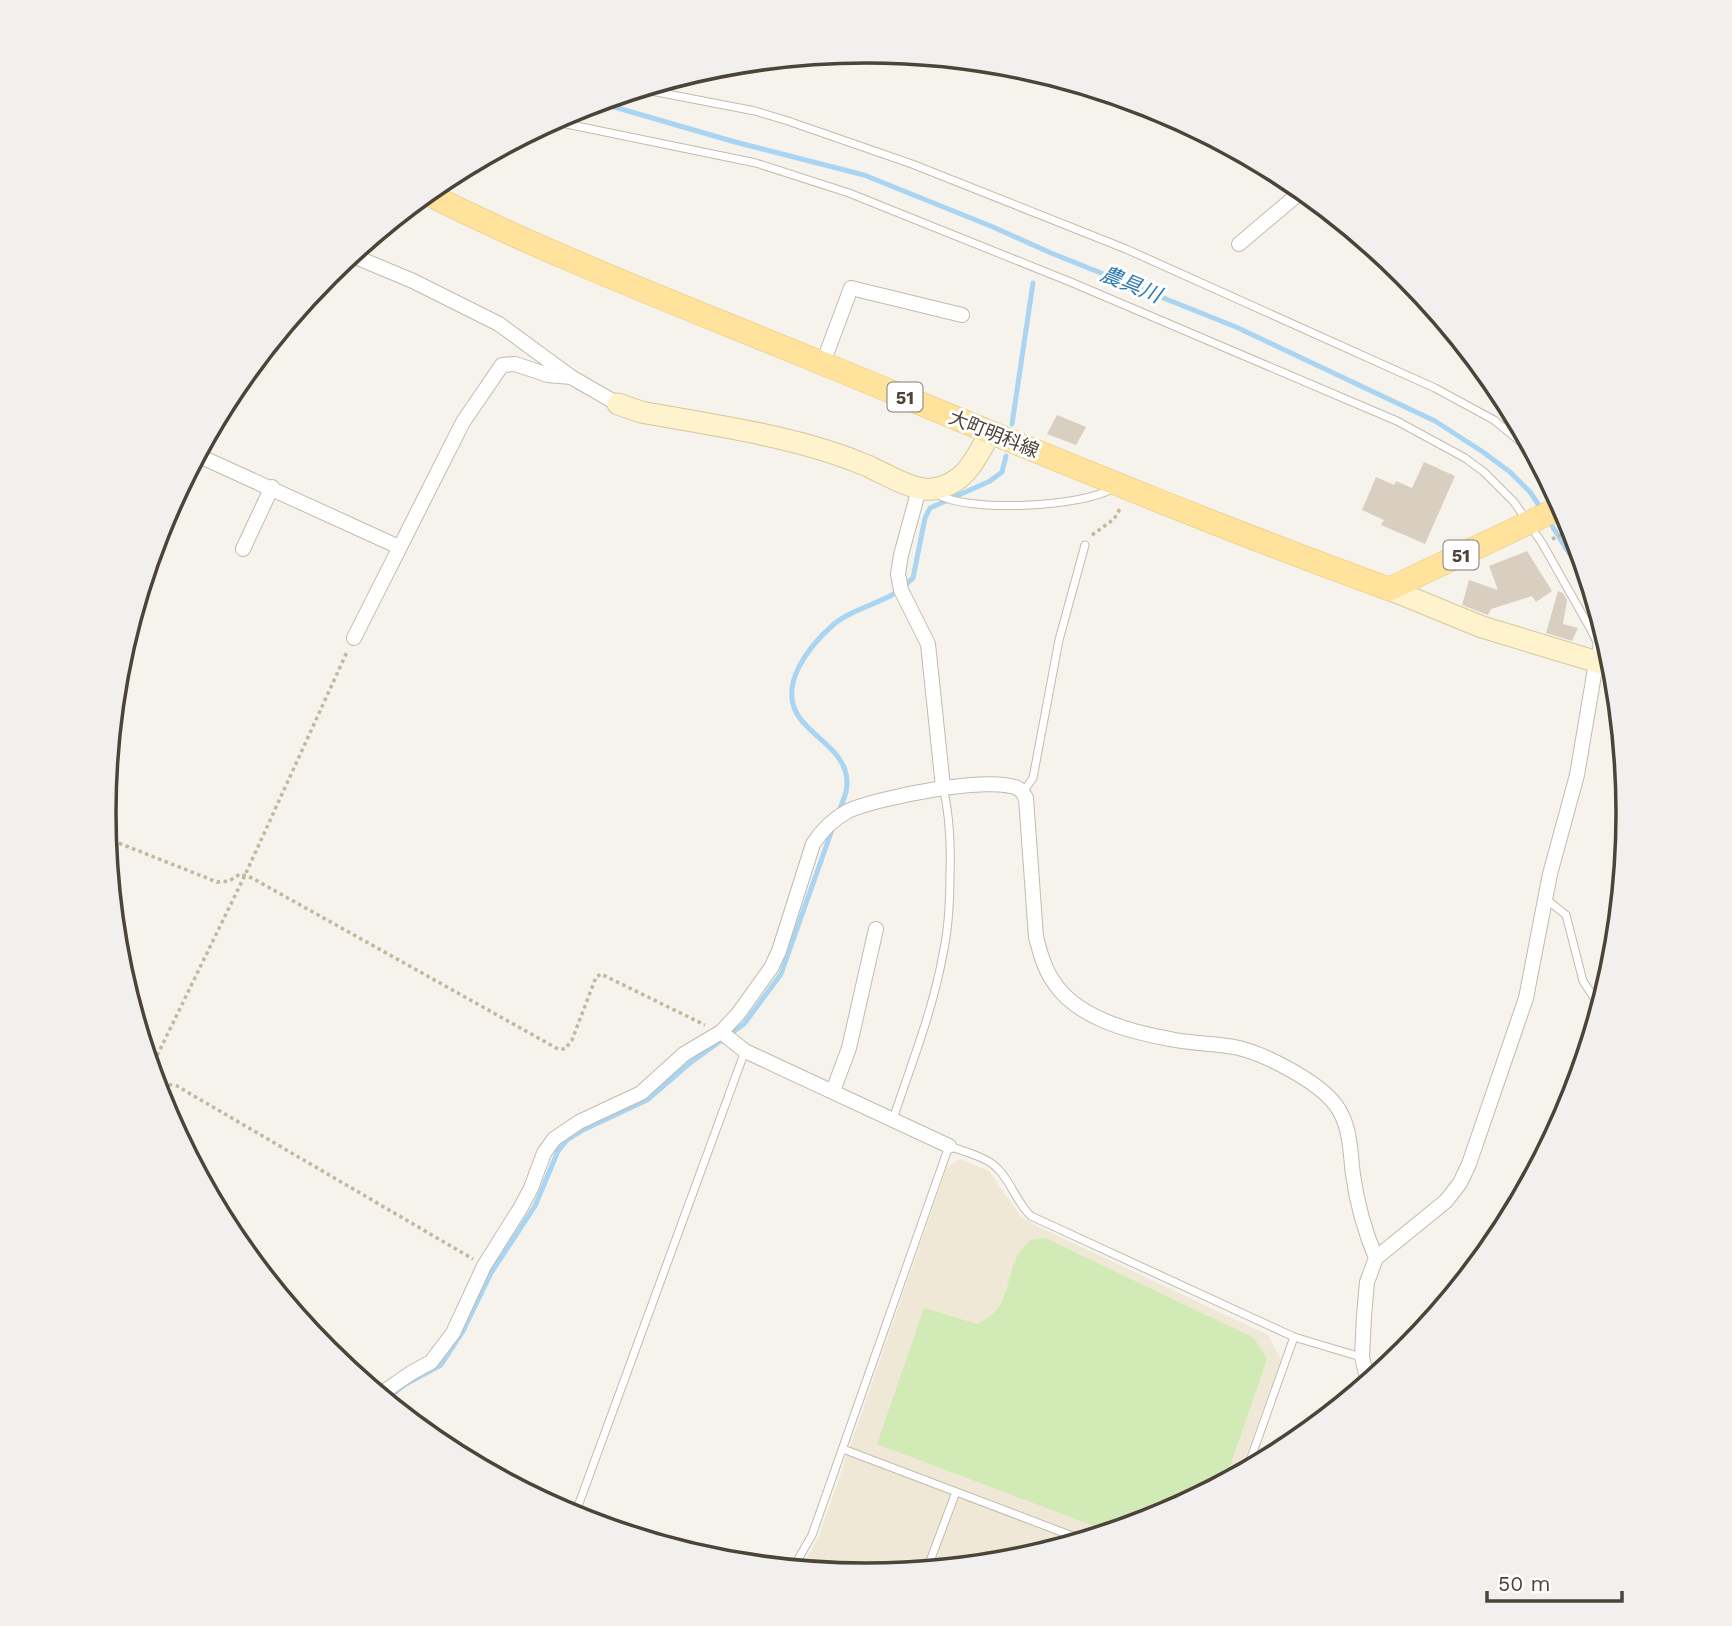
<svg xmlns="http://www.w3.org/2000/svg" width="1732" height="1626" font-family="'Work Sans','Noto Sans JP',sans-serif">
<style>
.education{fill:#efe8d6}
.green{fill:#d2eab5}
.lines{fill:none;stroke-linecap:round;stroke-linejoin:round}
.stream{stroke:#a9d4f2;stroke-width:5}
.building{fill:#d8cfc1}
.lane-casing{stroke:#c2bbae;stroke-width:9}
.street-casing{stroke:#c2bbae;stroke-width:16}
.secondary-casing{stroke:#d6c79b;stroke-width:23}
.primary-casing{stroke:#e6c16a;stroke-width:24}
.path{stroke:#c4b79f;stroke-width:3.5;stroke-dasharray:3.5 3.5;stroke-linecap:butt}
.lane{stroke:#fff;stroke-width:7}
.street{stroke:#fff;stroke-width:14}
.secondary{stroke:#fff3cd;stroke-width:21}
.primary{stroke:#ffe39c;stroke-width:23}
.labels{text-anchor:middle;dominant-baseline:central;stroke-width:6;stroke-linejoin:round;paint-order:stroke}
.shield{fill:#fff;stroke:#817c74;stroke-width:2}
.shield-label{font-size:18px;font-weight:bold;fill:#4b4439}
.street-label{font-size:19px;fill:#4b4439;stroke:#fff}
.water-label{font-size:21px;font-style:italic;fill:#2e7ab2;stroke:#fff}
.rim{fill:none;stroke:#4b4439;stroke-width:3.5}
</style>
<rect width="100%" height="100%" fill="#f6f3ec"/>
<path class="education" d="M960,1159L989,1171L1021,1217L1039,1227L1268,1335L1281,1359L1240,1473L1157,1517L1014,1561L866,1575L801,1569L819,1536L947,1167Z"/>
<path class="green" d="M1045,1238L1254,1338L1267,1359L1225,1481L1157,1517L1110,1532L877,1444L924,1308L977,1324C1013,1307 1003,1282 1019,1253C1022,1248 1027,1244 1030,1240Z"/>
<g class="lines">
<path class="stream" d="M597,102L735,142L864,175L993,227L1051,253L1236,327L1435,421L1483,452L1510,472L1530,492L1542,510
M1012,424L1033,283
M1549,521L1590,587
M839,811C845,797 850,785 845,770C837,747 812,736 799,717C777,685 810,645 834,624C849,611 874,605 892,595C899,590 906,584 913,578L925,518L930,508L990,481L1002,472L1006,456
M386,1400L404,1385L441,1365L463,1331L491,1273L535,1206L558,1151L567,1140L583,1130L647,1100L690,1063L744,1024L781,974L833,827"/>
</g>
<path class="building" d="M1057,415L1086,427L1076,445L1047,434Z
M1424,462L1455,476L1425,544L1381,525L1384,520L1362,510L1376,477L1394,485L1396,481L1412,488Z
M1527,551L1552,591L1536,602L1532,596L1491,609L1488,615L1462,605L1469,580L1498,590L1489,566Z
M1558,591L1563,593L1567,600L1563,624L1578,628L1572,641L1546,633Z"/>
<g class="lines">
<g class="lane-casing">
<path id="lane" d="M641,89L755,111L788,121L912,164L1126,249L1435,388L1494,420L1534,453
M552,121L756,163L849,193L1073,283L1397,421L1465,458L1484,472L1514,502L1542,543L1590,628L1597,642L1596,660
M937,494C967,513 1084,507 1113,488
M1023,792L1033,778L1059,640L1085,545
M1546,899L1566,915L1583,981L1600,1007
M893,1119C911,1065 933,1010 943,954C949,927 950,900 950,873C951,844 950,816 943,787
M843,1449L1083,1540
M1247,1469L1294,1337
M574,1517L745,1051
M793,1568L812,1535L949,1146C965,1152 988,1157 999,1170C1012,1184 1017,1203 1031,1216L1294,1337L1361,1357
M927,1569L956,1492"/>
</g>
<g class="street-casing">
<path id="street" d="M1239,244L1303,190
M351,255L413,281L499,324L571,377L618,404
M823,363L851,288L962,315
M197,455L399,547
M919,489L901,555L898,574L901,590L928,644L943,787
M243,549L272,487
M354,638L463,422L502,365L515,364L548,375L571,377
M721,1032L745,1051L949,1146
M833,1091L849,1048L876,929
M1368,1382L1362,1357L1364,1316L1367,1282L1376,1258L1446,1201L1460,1183L1469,1164L1526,998L1550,874L1577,775L1596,663
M379,1395L411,1373L431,1362L453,1333L484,1266L521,1207L531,1188L544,1153L554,1139L579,1122L641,1093L684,1054L721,1032L738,1014L771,968L779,951L813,844C822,830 833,819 848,811C875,798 995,774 1019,789C1023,792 1024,794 1026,798L1036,937C1040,952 1044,968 1053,981C1076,1018 1130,1032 1170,1039C1192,1044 1216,1043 1239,1048C1267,1055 1317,1081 1335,1104C1351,1125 1350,1151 1353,1175C1357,1203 1365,1232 1376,1258"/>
</g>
<g class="secondary-casing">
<path id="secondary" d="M618,404L641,412C717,426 797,436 868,466C885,474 915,492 933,489C965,485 976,458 990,433
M1389,589L1482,627L1614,667"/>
</g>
<g class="primary-casing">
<path id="primary" d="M426,193C555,258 691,309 824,364C1012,441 1199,520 1389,589L1562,507"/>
</g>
<path class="path" d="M1092,535L1114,519L1121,507
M1552,539L1573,530
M106,838L217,882L229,881L240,874L252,878L558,1049H565L572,1040L596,977L601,974L705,1025
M151,1068L245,875L347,652
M155,1082L177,1086L473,1259"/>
<use href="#lane" class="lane"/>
<use href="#street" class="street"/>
<use href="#secondary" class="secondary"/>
<use href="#primary" class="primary"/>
</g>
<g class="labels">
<g class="shield">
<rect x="887.5" y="382.5" width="35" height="29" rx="5"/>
<rect x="1443.5" y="540.5" width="35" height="29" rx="5"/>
</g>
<g class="shield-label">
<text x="905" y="397">51</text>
<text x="1461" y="555">51</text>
</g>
<g class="street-label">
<text transform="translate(994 434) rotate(22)">大町明科線</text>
</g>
<g class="water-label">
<text transform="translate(1131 284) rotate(22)">農具川</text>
</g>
</g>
<path d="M0 0H1732V1626H0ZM116 813a750 750 0 1 1 1500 0a750 750 0 1 1-1500 0Z" fill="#f1f0ef" fill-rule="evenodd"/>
<path class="rim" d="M116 813a750 750 0 1 1 1500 0a750 750 0 1 1-1500 0Z"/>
<path d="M1487 1591v10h135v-10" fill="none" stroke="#4b4439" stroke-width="3.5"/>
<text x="1498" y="1591" font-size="21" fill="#4b4439" stroke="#ffffff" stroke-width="5" paint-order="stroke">50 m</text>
</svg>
